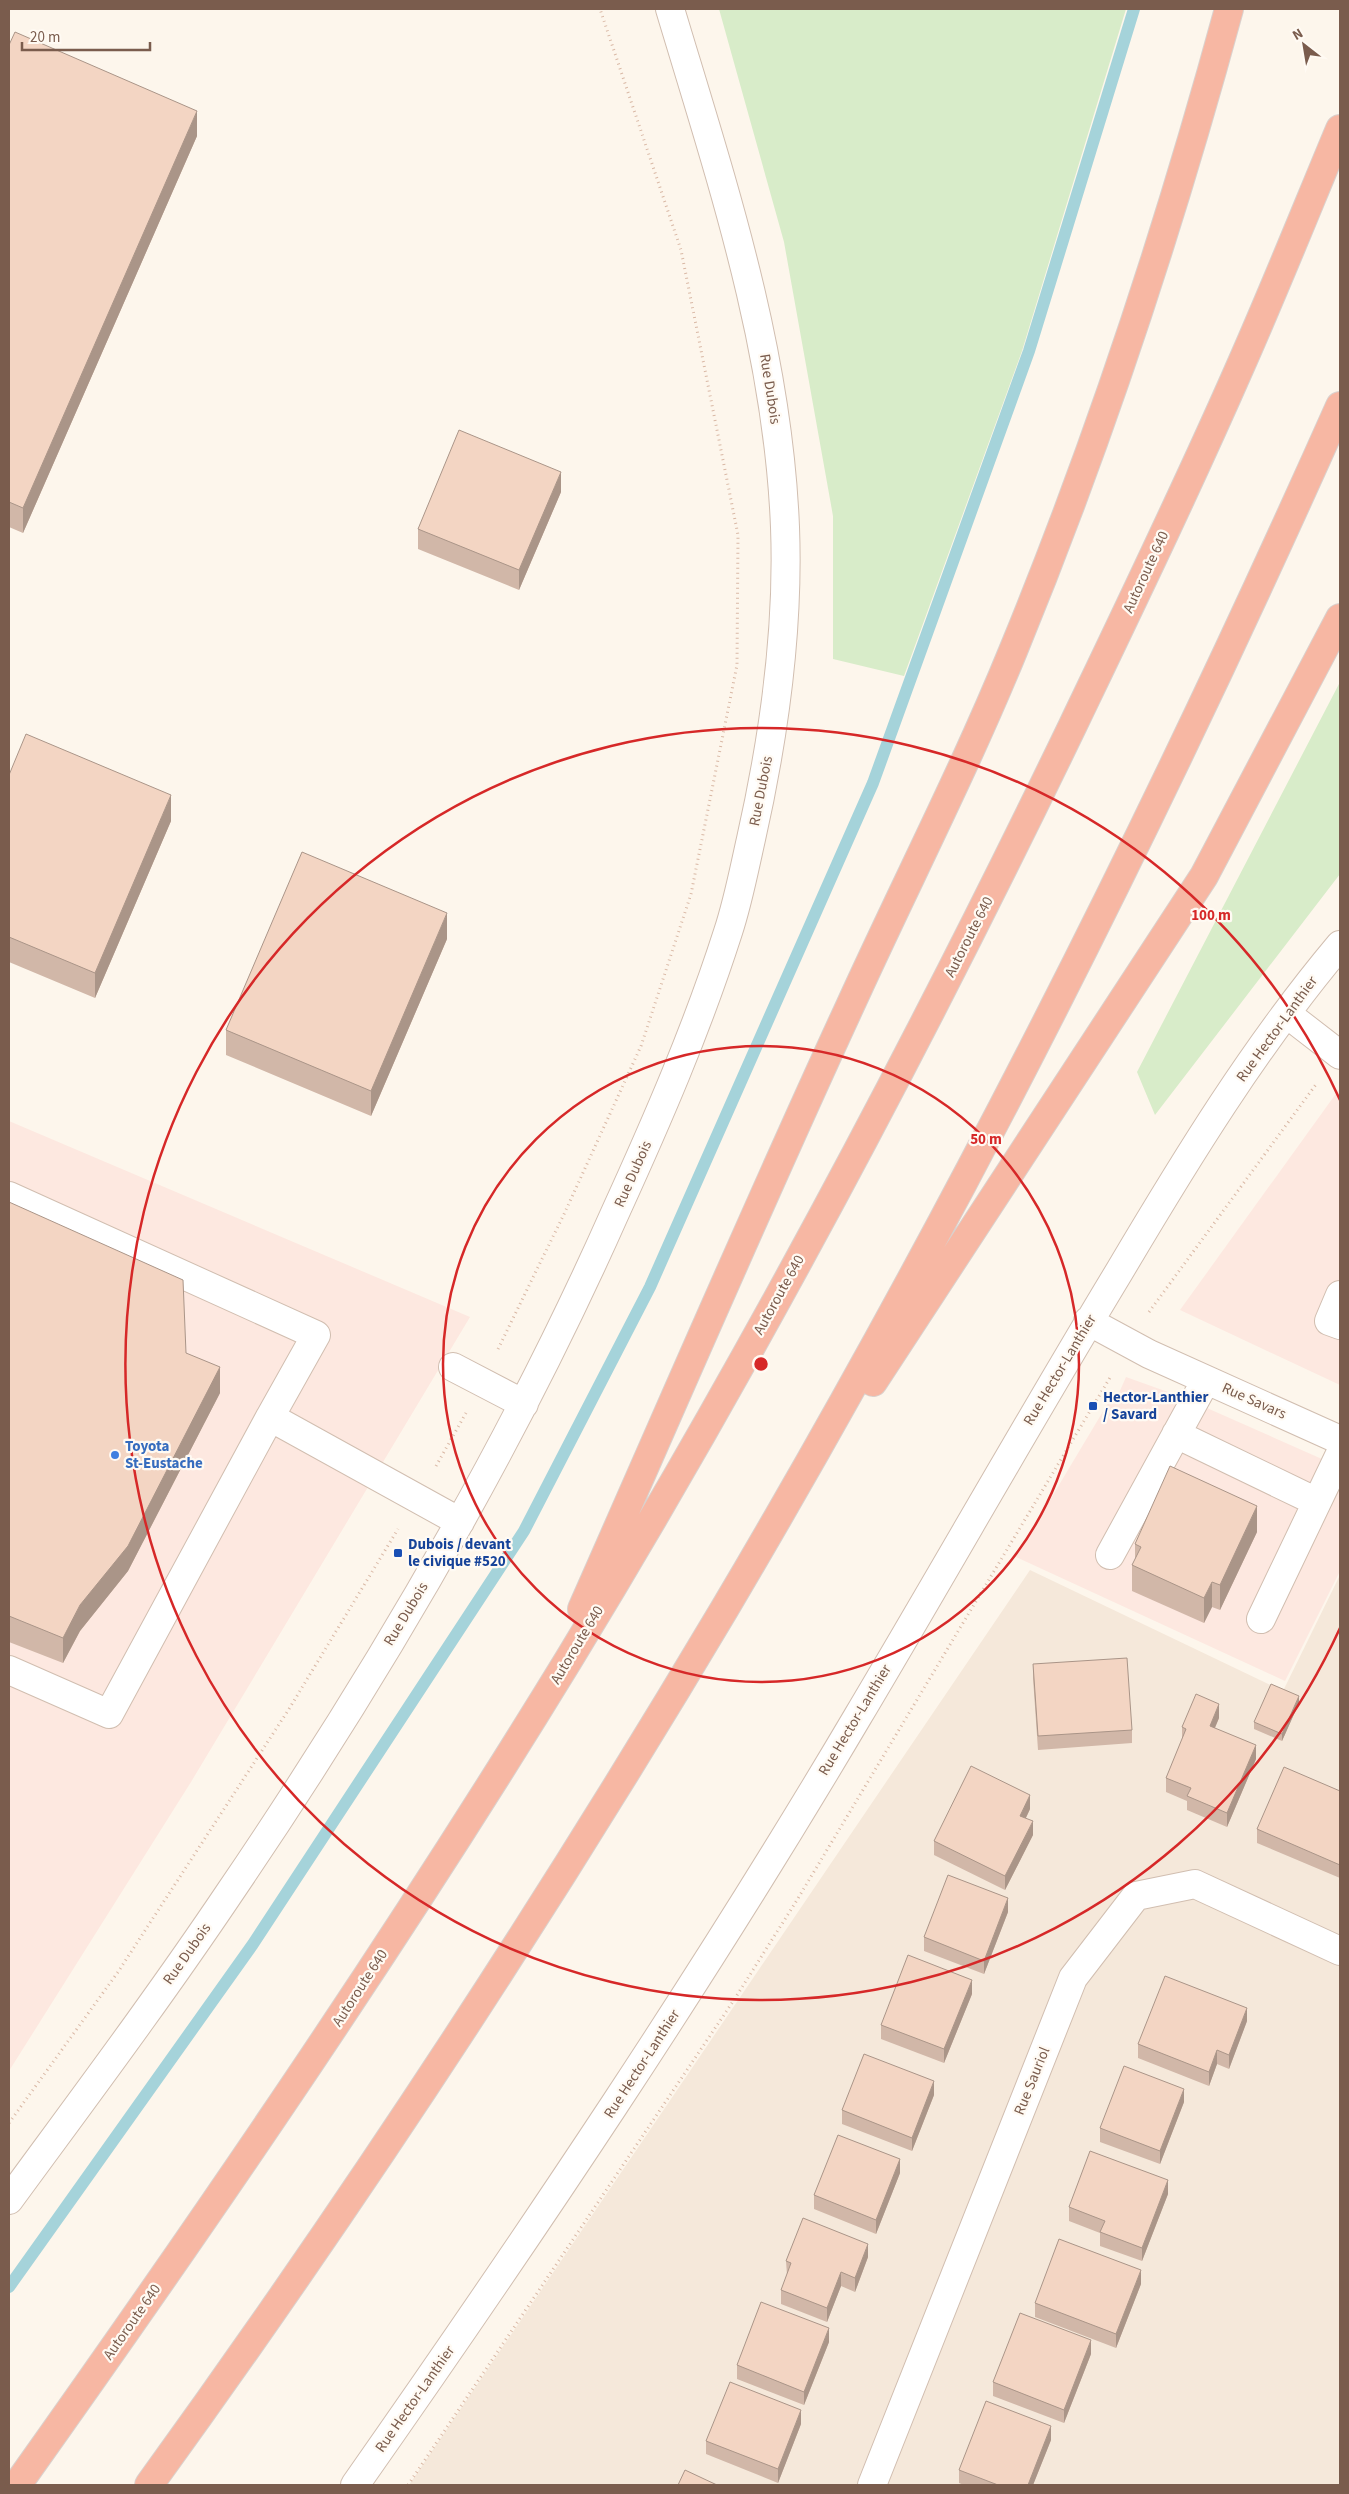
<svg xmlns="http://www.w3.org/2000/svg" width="1349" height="2494" font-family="'Source Sans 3',sans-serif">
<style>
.residential{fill:#f5e8da}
.commercial{fill:#fde8e0}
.green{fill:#d8ecc9}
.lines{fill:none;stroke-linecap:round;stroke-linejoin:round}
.stream{stroke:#a5d3da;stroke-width:12}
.minor-casing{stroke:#d1beb0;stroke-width:30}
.highway-casing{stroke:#dad1cd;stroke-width:30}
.path{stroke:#d9b8a5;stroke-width:3;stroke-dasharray:1 4;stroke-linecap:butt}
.minor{stroke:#fff;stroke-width:28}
.highway{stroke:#f7b7a3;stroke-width:28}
.wall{fill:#d1b7a8}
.shaded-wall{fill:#aa9588}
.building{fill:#f3d5c3;stroke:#aa9588}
.ring{fill:none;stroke:#d62828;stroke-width:2.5}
.transit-dot{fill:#1a4fb4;stroke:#fffaf3;stroke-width:2}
.shop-dot{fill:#3f7fe0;stroke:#fffaf3;stroke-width:2}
.labels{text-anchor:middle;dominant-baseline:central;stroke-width:4.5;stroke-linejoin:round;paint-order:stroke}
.street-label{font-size:15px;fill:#7a5c4d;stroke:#fffaf3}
.transit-label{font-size:15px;font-weight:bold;fill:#164399;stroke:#fffaf3;text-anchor:start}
.shop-label{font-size:15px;font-weight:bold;fill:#366cbe;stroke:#fffaf3;text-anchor:start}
.centre{fill:#d62828;stroke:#fffaf3;stroke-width:2.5}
.ring-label{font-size:15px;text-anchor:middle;font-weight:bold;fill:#d62828;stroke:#fffaf3;stroke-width:4.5;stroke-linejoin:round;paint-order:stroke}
</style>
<rect width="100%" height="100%" fill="#fdf6ec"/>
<path class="residential" d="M1030,1570L1283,1691L1340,1575V2485H409Z"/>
<path class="commercial" d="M1340,1088V1385L1180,1310Z
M9,1121L470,1317L191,1782L9,2071Z
M1126,1377L1182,1397L1340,1467V1571L1285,1681L1016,1557L1111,1398L1119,1393Z"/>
<path class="green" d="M719,9H1126L1022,351L904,676L833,659V516L784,242Z
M1340,682V874L1155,1115L1137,1072Z"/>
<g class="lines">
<path class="stream" d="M9,2287L253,1944L524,1531L650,1287L873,783L1029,351L1134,9"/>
<g class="minor-casing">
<path id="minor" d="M1287,1014L1340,1055
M9,1196L316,1335L270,1417
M1340,1295L1329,1321L1340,1325
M1088,1321L1149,1354L1340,1440
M453,1367L524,1404
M1176,1434L1317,1502
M1110,1555L1206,1380
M1261,1619L1340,1454
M9,1670L109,1714L270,1417L460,1522
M9,2200C83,2099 158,1999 228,1895C375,1679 509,1452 615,1213C657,1121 697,1029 728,932C738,902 744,870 751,839C774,737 789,631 785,527C778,348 721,179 670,9
M355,2485C531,2234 702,1980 858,1716C946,1568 1030,1419 1119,1272C1186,1159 1255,1046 1340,945
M872,2485L1073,1978L1136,1896L1195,1884L1340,1951"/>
</g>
<g class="highway-casing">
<path id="highway" d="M873,1382L1204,876L1340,618
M582,1609C671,1408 758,1205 850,1006C904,887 964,771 1013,651C1099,442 1170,226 1229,9
M17,2485C209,2215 396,1942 569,1659C753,1357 919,1044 1073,725C1130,606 1187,488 1240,367C1275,288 1307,208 1340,129
M149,2485C354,2202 546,1909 725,1608C954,1221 1157,817 1340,406"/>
</g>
<path class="path" d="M1149,1312L1317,1083
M498,1349L565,1212L641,1046L691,894L737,665L738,535L681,250L600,9
M436,1466L466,1413
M9,2123L118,1972L289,1709L398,1529
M408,2485L734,2000L797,1900L1111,1376"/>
<use href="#minor" class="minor"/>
<use href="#highway" class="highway"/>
</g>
<path class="wall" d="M9,45L197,136L23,533L9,527Z
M561,492L519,590L418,549V529Z
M9,775L171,821L95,998L9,962Z
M447,939L371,1116L226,1055V1030Z
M9,1202L186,1353L220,1393L128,1571L80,1631L63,1663L9,1642Z
M1257,1532L1220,1610L1212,1607L1204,1623L1132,1591V1565L1135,1560V1544Z
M1033,1664L1132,1730V1743L1038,1750L1033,1678Z
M1299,1703L1282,1741L1254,1729V1722Z
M1219,1718L1215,1728L1256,1759L1227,1827L1187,1810V1801L1166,1792V1778L1182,1740V1727Z
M1340,1791V1878L1257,1843V1829Z
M1030,1809L1026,1818L1033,1835L1005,1890L934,1855V1841Z
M1008,1912L984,1974L924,1951V1937Z
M972,1994L944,2063L881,2039V2025Z
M1247,2021L1229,2069L1217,2064L1209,2086L1138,2058V2044Z
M934,2095L912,2151L842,2124V2110Z
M1184,2102L1160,2164L1100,2142V2128Z
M900,2173L876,2234L814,2209V2195Z
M1168,2194L1142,2261L1100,2246V2233L1069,2221V2207Z
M868,2257L855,2292L841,2286L827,2322L781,2304V2290L787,2275L786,2261Z
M1141,2284L1116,2348L1035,2317V2303Z
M829,2342L804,2405L737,2379V2365Z
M1091,2354L1064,2423L993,2396V2382Z
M801,2424L778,2483L706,2454V2441Z
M1051,2440L1033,2485H964L959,2483V2470Z"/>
<path class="shaded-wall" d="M197,111V136L23,533V508Z
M561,472V492L519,590V570Z
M171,795V821L95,998V973Z
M447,913V939L371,1116V1091Z
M220,1367V1393L128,1571L80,1631L63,1663V1638L80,1605Z
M1257,1506V1532L1220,1610V1585Z
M1212,1582V1607L1204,1623V1598Z
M1299,1696V1703L1282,1741V1734Z
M1219,1704V1718L1210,1739V1726Z
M1256,1745V1759L1227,1827V1813Z
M1030,1795V1809L1020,1830V1816Z
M1033,1821V1835L1005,1890V1876Z
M1008,1898V1912L984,1974V1961Z
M972,1980V1994L944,2063V2049Z
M1247,2008V2021L1229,2069V2055Z
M1217,2050V2064L1209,2086V2072Z
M934,2081V2095L912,2151V2138Z
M1184,2089V2102L1160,2164V2151Z
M900,2159V2173L876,2234V2220Z
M1168,2180V2194L1142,2261V2248Z
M868,2244V2257L855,2292V2278Z
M1141,2270V2284L1116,2348V2334Z
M841,2272V2286L827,2322V2308Z
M829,2328V2342L804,2405V2392Z
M1091,2340V2354L1064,2423V2410Z
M801,2410V2424L778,2483V2469Z
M1051,2426V2440L1033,2485H1028Z"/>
<path class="building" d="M15,32L197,111L23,508L9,502V45Z
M459,430L561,472L519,570L418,529Z
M26,734L171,795L95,973L9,937V775Z
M302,852L447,913L371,1091L226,1030Z
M9,1202L183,1280L186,1353L220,1367L128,1546L80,1605L63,1638L9,1616Z
M1170,1466L1257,1506L1220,1585L1212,1582L1204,1598L1132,1565L1141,1547L1135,1544Z
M1127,1658L1132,1730L1038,1736L1033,1664Z
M1271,1684L1299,1696L1282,1734L1254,1722Z
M1196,1694L1219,1704L1210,1726L1256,1745L1227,1813L1187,1796L1191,1788L1166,1778L1186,1729L1182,1727Z
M971,1766L1030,1795L1020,1816L1033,1821L1005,1876L934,1841Z
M1284,1767L1340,1791V1865L1257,1829Z
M948,1875L1008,1898L984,1961L924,1937Z
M908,1955L972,1980L944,2049L881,2025Z
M1165,1976L1247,2008L1229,2055L1217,2050L1209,2072L1138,2044Z
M864,2054L934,2081L912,2138L842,2110Z
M1124,2066L1184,2089L1160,2151L1100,2128Z
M838,2135L900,2159L876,2220L814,2195Z
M1090,2151L1168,2180L1142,2248L1100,2232L1105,2221L1069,2207Z
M803,2218L868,2244L855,2278L841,2272L827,2308L781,2290L791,2263L786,2261Z
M1059,2239L1141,2270L1116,2334L1035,2303Z
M761,2302L829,2328L804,2392L737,2365Z
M1020,2313L1091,2340L1064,2410L993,2382Z
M730,2382L801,2410L778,2469L706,2441Z
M986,2401L1051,2426L1028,2485H998L959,2470Z
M685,2470L717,2485H678Z"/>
<g class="ring">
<circle cx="761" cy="1364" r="318"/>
<path d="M1340 1628A636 636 0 1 1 1340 1100"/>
</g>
<g class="transit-dot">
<rect x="1088" y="1401" width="10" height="10" rx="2.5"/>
<rect x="393" y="1548" width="10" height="10" rx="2.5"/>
</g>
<circle class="shop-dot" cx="115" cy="1455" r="5"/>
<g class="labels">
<g class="street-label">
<text transform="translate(770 389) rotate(81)">Rue Dubois</text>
<text transform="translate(1146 572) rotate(-65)">Autoroute 640</text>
<text transform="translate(761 791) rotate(-79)">Rue Dubois</text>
<text transform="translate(969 937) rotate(-63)">Autoroute 640</text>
<text transform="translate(1277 1029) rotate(-54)">Rue Hector-Lanthier</text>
<text transform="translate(633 1174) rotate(-66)">Rue Dubois</text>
<text transform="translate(779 1295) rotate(-61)">Autoroute 640</text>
<text transform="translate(1060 1370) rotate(-59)">Rue Hector-Lanthier</text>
<text transform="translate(1254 1401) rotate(24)">Rue Savars</text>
<text transform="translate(406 1614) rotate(-59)">Rue Dubois</text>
<text transform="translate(577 1645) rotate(-59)">Autoroute 640</text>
<text transform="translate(855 1720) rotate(-59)">Rue Hector-Lanthier</text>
<text transform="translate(187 1954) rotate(-55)">Rue Dubois</text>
<text transform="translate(360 1988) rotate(-57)">Autoroute 640</text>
<text transform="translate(642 2064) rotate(-57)">Rue Hector-Lanthier</text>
<text transform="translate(1032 2081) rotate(-68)">Rue Sauriol</text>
<text transform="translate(132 2322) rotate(-55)">Autoroute 640</text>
<text transform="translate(415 2399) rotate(-55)">Rue Hector-Lanthier</text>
</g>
<g class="transit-label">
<text x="1103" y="1397">Hector-Lanthier<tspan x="1103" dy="17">/ Savard</tspan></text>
<text x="408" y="1544">Dubois / devant<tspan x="408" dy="17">le civique #520</tspan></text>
</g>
<g class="shop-label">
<text x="125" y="1446">Toyota<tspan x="125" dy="17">St-Eustache</tspan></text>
</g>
</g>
<circle cx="761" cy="1364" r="8" class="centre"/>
<g class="ring-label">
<text x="1211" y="920">100 m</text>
<text x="986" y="1144">50 m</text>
</g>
<rect width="1349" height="2494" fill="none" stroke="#7a5c4d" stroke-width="20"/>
<g transform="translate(1304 45) rotate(329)" stroke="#fffaf3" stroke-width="4" paint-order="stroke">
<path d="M0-4L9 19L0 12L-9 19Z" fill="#7a5c4d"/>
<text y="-8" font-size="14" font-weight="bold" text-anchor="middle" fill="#7a5c4d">N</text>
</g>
<path d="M22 42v8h128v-8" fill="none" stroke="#7a5c4d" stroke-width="2.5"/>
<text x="30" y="42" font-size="15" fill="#7a5c4d" stroke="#fffaf3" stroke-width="4" paint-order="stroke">20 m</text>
</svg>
